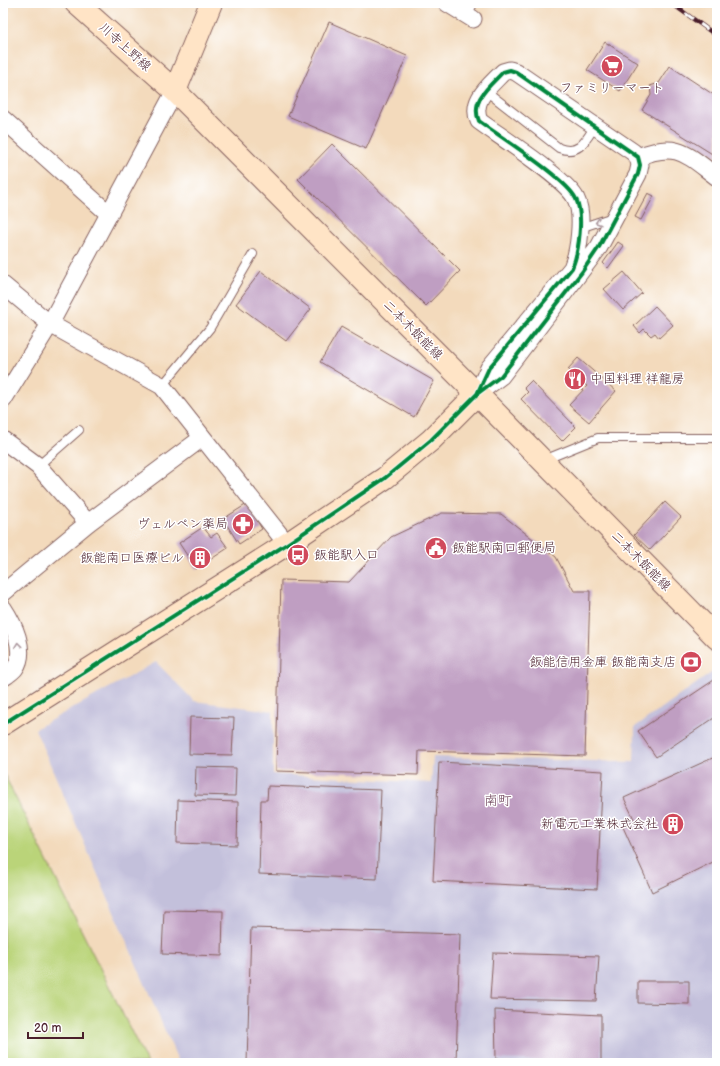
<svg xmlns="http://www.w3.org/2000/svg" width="720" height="1066" font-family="'Balsamiq Sans','Klee One',sans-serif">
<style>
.industrial{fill:#c3c0db}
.green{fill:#bad479;stroke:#827a52}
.building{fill:#bf9ec2}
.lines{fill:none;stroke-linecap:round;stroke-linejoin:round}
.lane-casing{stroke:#85605e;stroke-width:10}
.street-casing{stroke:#85605e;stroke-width:19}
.secondary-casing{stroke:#85605e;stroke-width:24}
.lane{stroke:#fff;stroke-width:8}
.street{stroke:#fff;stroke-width:17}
.secondary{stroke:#ffe4c6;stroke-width:22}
.rail-casing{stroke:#4a1f2b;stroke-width:4.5}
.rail{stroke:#fff;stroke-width:3;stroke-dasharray:9;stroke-linecap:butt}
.cycleway-casing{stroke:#fff;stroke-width:6}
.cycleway{stroke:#00873e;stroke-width:4}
.oneway{stroke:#ae9aa0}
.labels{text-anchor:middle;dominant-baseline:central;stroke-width:3;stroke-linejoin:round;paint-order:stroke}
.street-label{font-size:13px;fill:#4a1f2b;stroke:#fff}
.poi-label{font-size:13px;fill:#4a1f2b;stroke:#fff;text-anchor:end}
.neighbourhood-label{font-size:14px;fill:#734b60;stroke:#fff}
</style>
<rect width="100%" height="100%" fill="#fff"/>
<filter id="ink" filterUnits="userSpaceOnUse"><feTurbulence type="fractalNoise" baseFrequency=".025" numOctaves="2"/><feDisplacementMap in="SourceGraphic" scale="8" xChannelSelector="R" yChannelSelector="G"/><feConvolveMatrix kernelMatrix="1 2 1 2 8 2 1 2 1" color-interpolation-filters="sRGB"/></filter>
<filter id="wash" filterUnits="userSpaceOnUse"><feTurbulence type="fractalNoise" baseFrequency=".012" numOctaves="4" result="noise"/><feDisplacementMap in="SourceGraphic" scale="16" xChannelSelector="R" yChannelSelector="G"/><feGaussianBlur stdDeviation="0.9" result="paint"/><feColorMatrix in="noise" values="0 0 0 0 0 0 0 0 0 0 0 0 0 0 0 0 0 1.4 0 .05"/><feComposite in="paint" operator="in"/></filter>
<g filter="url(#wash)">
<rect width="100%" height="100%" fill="#f3dabc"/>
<path class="industrial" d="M156,662L194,701L273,711V774L431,783L433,757L634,762L635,727L717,669V1063H179L35,729Z"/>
<path class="green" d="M3,772L147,1063H3Z"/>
<g id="blocks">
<path class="building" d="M329,22L407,56L366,149L288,116Z
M605,42L638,63L620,91L587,70Z
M670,66L717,97V157L642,110L651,95L650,86L659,83Z
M332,144L460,271L426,306L298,179Z
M648,193L654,196L641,220L635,217Z
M618,242L624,246L608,268L603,263Z
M261,271L311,309L286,341L236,304Z
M624,272L642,293L623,310L604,289Z
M655,306L673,325L659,338L655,333L651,336L644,329L640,333L634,326Z
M341,327L434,381L414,417L320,362Z
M578,358L616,391L589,422L569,405L587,386L568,369Z
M531,381L576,427L562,441L521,399L528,392L524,388Z
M665,502L681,517L650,550L634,535Z
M247,504L262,529L239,544L223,519Z
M442,513L501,514L556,557L574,591H590L585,756L419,751L418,775L276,771L281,580L349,582L391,537Z
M203,527L211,537L217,533L228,548L196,569L179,543Z
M717,678V716L656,757L638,731Z
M190,717L234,718L232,755L189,754Z
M717,756V860L652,892L623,827L635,821L624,798Z
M439,762L603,771L597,889L433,881Z
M196,767L236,768L235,796L195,795Z
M268,786L381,790L377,879L259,874L261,800H267Z
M178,800L238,802L237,845L177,843Z
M164,910L223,911L222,956L162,954Z
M251,928L460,934L456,1063H247Z
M493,953L599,956L596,1001L490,999Z
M638,981H689V1004L638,1003Z
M495,1010L601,1015V1063L496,1059Z"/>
</g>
</g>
<g filter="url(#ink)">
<use href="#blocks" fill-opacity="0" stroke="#85605e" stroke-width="1"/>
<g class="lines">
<g class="lane-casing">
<path id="lane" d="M467,15L473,4
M486,91L559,148C579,156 586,140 595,126
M580,228L613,217
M162,386L210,328L253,254
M544,460L598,438H717
M38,466L79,430"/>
</g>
<g class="street-casing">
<path id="street" d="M447,3L473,19
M510,70L516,72L633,152L638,157L640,165L638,174L599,247L501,376L477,394L489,368L572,268C579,252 584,215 576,199C567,179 499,136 479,121C470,100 490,86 503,72Z
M3,119L109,214
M638,157C677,141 686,154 717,177
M3,285L50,324L162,386L287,544
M3,400L50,324L175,91
M3,440L38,466L88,523
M3,593L88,523L202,438
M3,608C13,623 27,651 15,668C13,671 8,674 6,676H3"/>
</g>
<g class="secondary-casing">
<path id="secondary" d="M76,3L175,91
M211,3L175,91L477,394L717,638
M3,724L287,544L385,478L431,440L477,394"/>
</g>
<use href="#lane" class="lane"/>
<use href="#street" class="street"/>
<use href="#secondary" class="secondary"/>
<g class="rail-casing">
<path id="rail" d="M671,3L717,36
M715,3L717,4"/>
</g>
<use href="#rail" class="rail"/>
<g class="cycleway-casing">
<path id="cycleway" d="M3,724L287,544L385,478L431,440L477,394L501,376L582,272L599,247L638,174L640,165L638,157L516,72L510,70L503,72C490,86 470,100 479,121C499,136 567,179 576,199C584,215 579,252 572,268L489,368L477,394"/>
</g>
<use href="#cycleway" class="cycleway"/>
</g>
<defs><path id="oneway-chevron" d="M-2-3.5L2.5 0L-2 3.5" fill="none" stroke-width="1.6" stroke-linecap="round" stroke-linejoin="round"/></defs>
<g class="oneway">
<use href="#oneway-chevron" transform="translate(598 222) rotate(163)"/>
<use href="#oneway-chevron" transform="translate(18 645) rotate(-96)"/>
</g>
</g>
<defs>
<g id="supermarket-disc" transform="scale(1.15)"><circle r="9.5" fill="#d1495b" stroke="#fff"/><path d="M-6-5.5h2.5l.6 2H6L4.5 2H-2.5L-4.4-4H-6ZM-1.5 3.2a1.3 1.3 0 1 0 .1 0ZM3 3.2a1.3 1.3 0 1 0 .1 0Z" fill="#fff"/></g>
<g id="restaurant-disc" transform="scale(1.15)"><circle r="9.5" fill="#d1495b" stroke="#fff"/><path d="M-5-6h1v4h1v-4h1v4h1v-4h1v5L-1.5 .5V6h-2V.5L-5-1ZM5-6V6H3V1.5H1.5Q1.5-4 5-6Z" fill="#fff"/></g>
<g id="pharmacy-disc" transform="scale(1.15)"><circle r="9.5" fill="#d1495b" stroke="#fff"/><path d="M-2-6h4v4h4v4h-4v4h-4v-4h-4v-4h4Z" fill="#fff"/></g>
<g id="civic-disc" transform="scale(1.15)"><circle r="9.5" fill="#d1495b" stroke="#fff"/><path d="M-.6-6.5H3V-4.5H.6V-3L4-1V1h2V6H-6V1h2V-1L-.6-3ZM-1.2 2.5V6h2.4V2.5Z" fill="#fff"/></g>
<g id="bus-disc" transform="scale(1.15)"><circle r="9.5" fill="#d1495b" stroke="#fff"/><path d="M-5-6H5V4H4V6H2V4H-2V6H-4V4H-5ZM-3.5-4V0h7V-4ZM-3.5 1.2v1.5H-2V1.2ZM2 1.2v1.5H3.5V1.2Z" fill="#fff"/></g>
<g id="building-disc" transform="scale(1.15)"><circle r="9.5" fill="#d1495b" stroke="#fff"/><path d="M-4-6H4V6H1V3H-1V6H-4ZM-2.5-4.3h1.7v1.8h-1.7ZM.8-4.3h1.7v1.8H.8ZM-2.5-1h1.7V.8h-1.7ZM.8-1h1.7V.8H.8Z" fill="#fff"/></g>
<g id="bank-disc" transform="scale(1.15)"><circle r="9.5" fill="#d1495b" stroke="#fff"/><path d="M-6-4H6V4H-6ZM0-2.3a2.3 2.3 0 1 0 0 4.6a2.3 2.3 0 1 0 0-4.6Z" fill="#fff"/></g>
</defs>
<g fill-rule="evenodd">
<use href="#supermarket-disc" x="612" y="66"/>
<use href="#restaurant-disc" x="575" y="379"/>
<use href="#pharmacy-disc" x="243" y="524"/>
<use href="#civic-disc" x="436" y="548"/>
<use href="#bus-disc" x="298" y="555"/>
<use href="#building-disc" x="200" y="558"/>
<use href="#bank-disc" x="691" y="662"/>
<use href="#building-disc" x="673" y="824"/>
</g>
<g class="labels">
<g class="street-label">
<text transform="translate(125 47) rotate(42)">川寺上野線</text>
<text transform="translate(413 330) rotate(45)">二本木飯能線</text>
<text transform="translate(641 561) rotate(45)">二本木飯能線</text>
</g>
<g class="poi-label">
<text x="612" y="88" text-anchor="middle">ファミリーマート</text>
<text x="590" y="379" text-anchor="start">中国料理 祥龍房</text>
<text x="228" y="524">ヴェルペン薬局</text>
<text x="452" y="548" text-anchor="start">飯能駅南口郵便局</text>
<text x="314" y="555" text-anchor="start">飯能駅入口</text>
<text x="184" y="558">飯能南口医療ビル</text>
<text x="676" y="662">飯能信用金庫 飯能南支店</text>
<text x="658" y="824">新電元工業株式会社</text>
</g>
<g class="neighbourhood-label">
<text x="498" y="800">南町</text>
</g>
</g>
<rect width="720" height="1066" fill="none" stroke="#fff" stroke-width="16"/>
<path d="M28 1032v6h55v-6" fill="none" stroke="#4a1f2b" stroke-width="2"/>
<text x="34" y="1032" font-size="12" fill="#4a1f2b" stroke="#ffffff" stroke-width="3" paint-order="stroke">20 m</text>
</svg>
